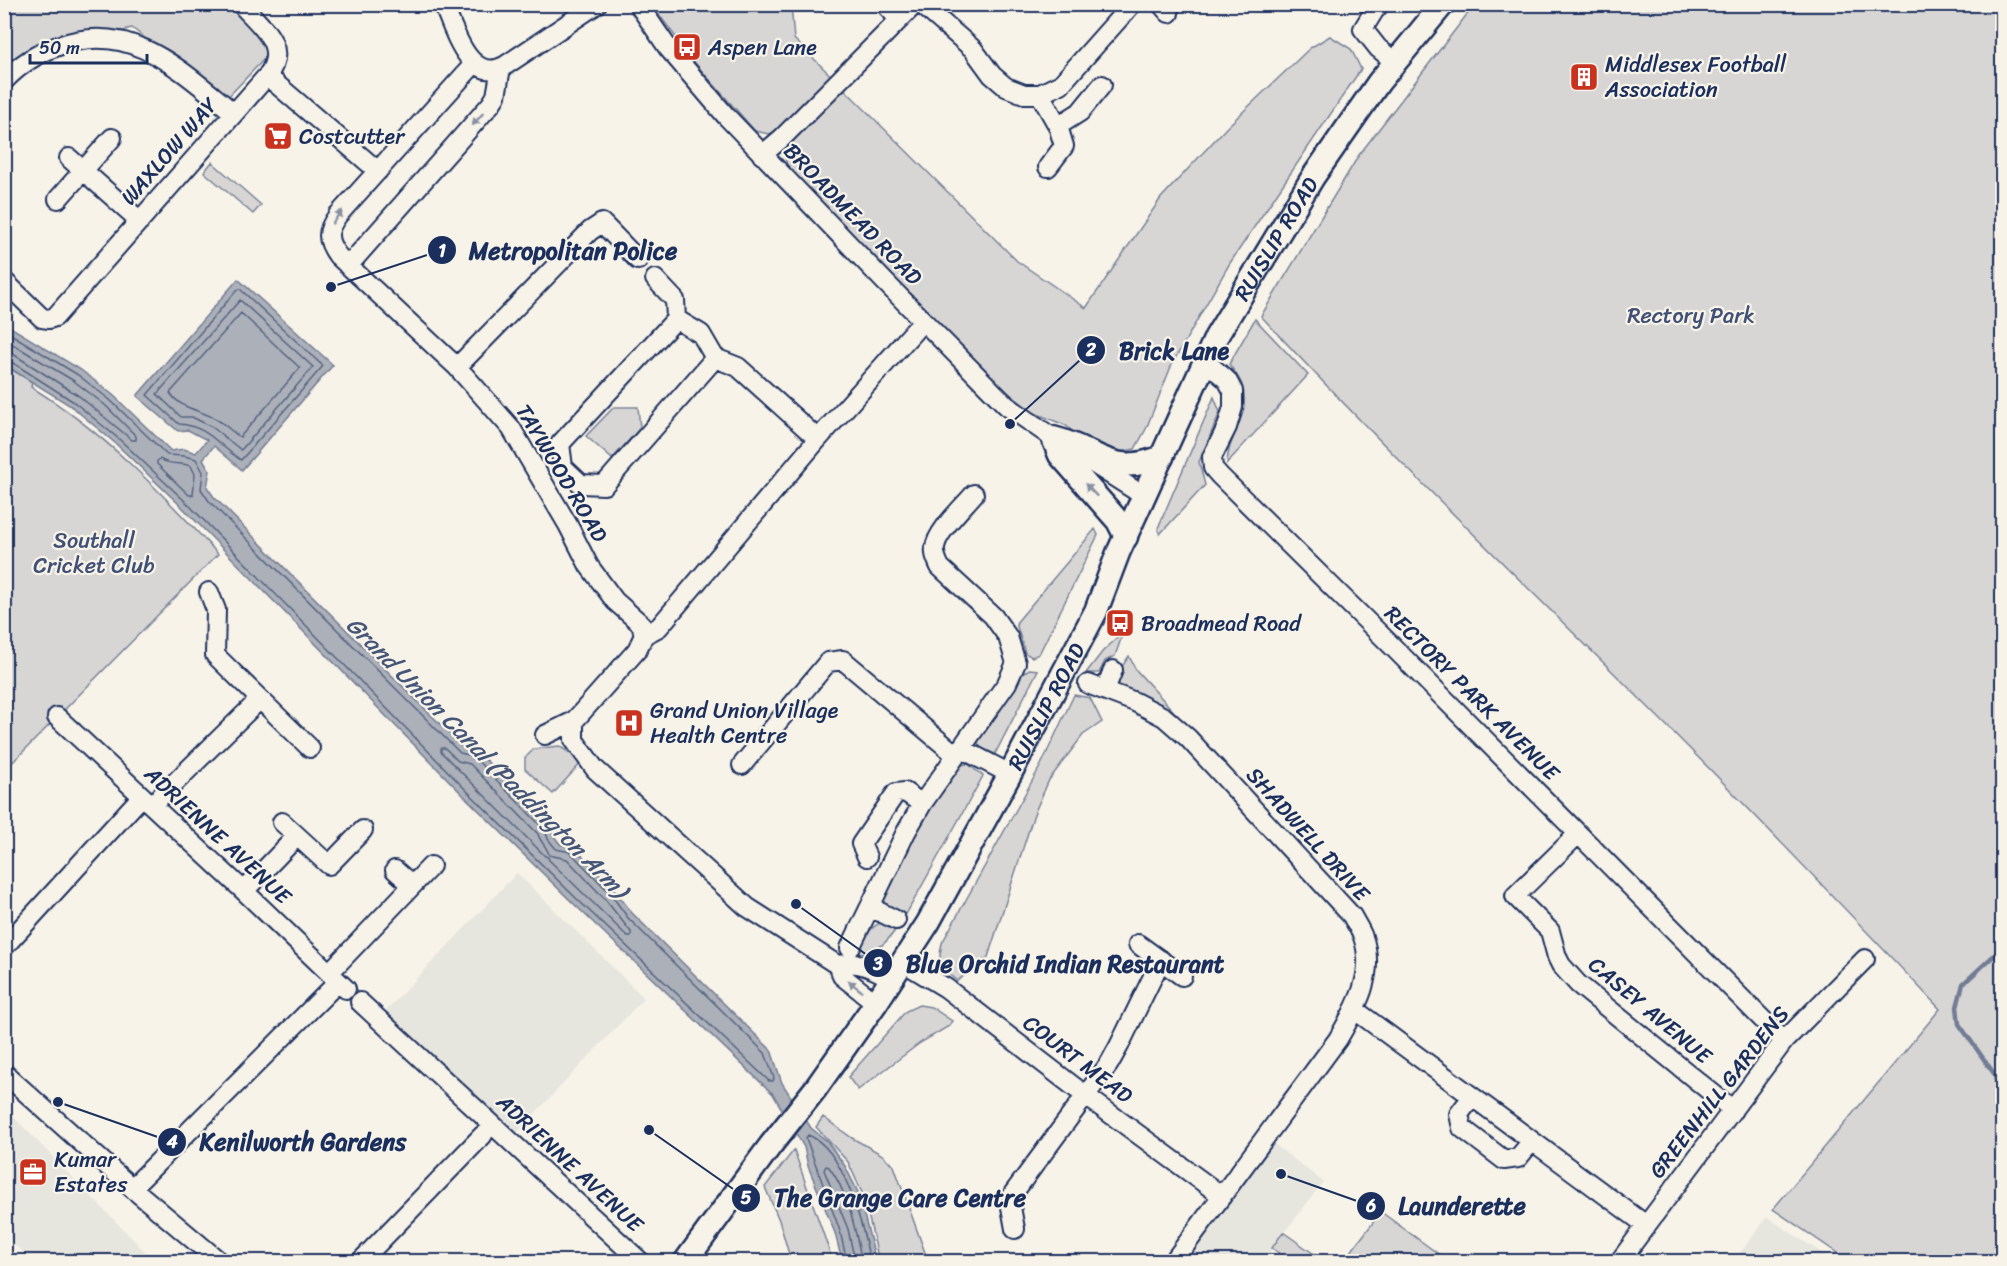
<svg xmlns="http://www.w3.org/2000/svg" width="2007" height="1266" font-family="Sriracha,sans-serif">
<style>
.built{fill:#e6e5de}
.green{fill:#d7d6d4;stroke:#798299;stroke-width:1.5}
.water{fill:#acb0b9;stroke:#727c95;stroke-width:1.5}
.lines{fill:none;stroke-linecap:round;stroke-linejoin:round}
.shore{stroke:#556382;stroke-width:1.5}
.stream{stroke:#727c95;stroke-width:4.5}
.minor-casing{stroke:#1b2f5e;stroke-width:22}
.major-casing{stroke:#1b2f5e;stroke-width:27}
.minor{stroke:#f7f3e8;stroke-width:18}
.major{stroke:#f7f3e8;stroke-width:22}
.oneway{fill:#8991a3}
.labels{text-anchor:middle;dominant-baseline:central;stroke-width:4.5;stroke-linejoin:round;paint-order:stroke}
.poi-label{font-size:22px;fill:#1b2f5e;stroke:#f7f3e8;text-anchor:start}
.street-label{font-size:22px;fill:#1b2f5e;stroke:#f7f3e8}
.park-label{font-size:22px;fill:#415076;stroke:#f7f3e8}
.water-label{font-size:24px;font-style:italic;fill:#465679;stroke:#f7f3e8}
.leader{fill:none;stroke:#1b2f5e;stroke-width:2}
.callout-dot{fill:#1b2f5e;stroke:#f7f3e8;stroke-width:2}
.mark-label{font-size:18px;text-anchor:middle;font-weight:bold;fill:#fff}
.callout-label{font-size:24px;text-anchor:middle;font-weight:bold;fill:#1b2f5e;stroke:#f7f3e8;stroke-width:4.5;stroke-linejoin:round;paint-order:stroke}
</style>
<rect width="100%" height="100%" fill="#f7f3e8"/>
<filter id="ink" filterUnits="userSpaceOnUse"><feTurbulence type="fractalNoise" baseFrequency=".0167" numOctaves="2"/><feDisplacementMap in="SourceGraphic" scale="12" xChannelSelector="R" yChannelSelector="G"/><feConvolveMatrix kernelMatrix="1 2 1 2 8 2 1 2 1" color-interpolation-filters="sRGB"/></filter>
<g filter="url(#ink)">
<path class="built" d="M517,873L644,998L510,1140L381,1016Z
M5,1108L154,1261H34L5,1237Z
M1260,1133L1323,1182L1263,1261H1173Z
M1767,1217L1834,1261H1734Z"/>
<path class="green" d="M1475,4L2002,5V1261H1849L1773,1209L1940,1009C1852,916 1763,822 1673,732C1535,593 1393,459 1261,316L1359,155Z
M5,5H230L266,44V57L225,100L132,28L127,29L125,31L112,30L54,37L28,53L5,75Z
M652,5H791L794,39L1017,261L1086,308L1161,198L1226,128L1310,48L1330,36L1351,49L1361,69L1230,263L1172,364L1146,429L1135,449L1120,452L1087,444L1065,425L1032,412L999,385L787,167L784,150L793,127L769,134L755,131L695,63Z
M212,162L261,205L253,214L204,172Z
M1255,319L1308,375L1227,463C1228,434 1252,416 1242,385C1240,378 1233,370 1229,364Z
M4,365L32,382L31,387C103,431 161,492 218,554L5,770Z
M1214,397L1220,412L1199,462L1205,485L1160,534L1158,528Z
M614,407H638L640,428L612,459L586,436Z
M1095,529L1098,535L1039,654L1032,657L1025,653L1016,623Z
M1123,633L1115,656L1105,661L1099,673H1086L1103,651Z
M1129,656L1136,670L1177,715H1173L1122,689L1117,680L1121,668Z
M1029,669L1038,670L995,754L981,748L977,741L1020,676Z
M1074,695L1090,698L1102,722L1083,735L1049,780L1034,814L988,957L957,981C940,967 937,965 942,943L1041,765Z
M559,746L573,755L581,763L553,794L525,769V758L534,749Z
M968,764L983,776L904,918L884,906L883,898L889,880L952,772L961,765Z
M885,922L896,929C886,944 875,954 855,953C865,941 869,924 885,922Z
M919,1005L931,1007L952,1021L949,1026L920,1043L858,1090L848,1077L906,1011Z
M823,1117L852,1138L881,1154L894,1166L928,1261H879L864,1197L848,1162L816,1127Z
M794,1150L830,1253L832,1261H791L779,1220L765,1187Z
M1381,1212L1448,1261H1344Z
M1283,1232L1324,1261H1290L1272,1248Z"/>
<path class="water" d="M238,279L333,365L242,470L214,446L203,459L210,471L207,487L214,497L465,749H475L552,828L553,835L561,845H572L614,889L632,913L771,1050L782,1083L811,1128L827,1141L845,1166L858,1192L876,1261H842L835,1233L808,1166L804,1147L773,1094L575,905L464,796L182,507L115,443L71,406L5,365L4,323L81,370L113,395L171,451L184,449L196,453L207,440L188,430L178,431L137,396Z"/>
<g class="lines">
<path class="shore" d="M240,289L323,366L241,460C219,446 208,426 179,424L147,395L237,290Z
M240,300L313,367L241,450L212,427L192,417H181L157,394Z
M241,313L300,368L240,437C232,432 225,424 216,419C199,409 182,410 170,393Z
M4,330L78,375L110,400L167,455L184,456L196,459L203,472L201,489L209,501L460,753L473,756L545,830L548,839L556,849L570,852L610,893L628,918L765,1053L774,1078L773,1081H769L579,901L468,792L187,503L119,439L74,402L10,361L4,360
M4,339L74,381L105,405L136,436V440H132L79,396L13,354L4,352
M160,459C170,466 180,462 191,466L195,474L193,495H189L157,464V461Z
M441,748H445L458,761L470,764L538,834C540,842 548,848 549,855L567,859L604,898L631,932V936H627L549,860L548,857L545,856L441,752Z
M847,1262L840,1231L806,1138L808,1135C844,1148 863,1226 870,1262
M855,1262L848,1229L824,1170L826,1166L829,1167C849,1194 855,1229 862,1262"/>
<path class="stream" d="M2002,948L1963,984L1957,1007L1959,1024L1995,1075L1999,1097L2002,1133"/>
<g class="minor-casing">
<path id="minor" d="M443,4C454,29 469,86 506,65L597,4
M638,4L668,48L726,116L884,281L1007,406L1053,438L1144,496
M885,4L899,19
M921,4L973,49L992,75L1006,87L1024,94H1040L1061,84L1132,4
M1161,4L1169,13
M1380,4L1374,11L1363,29L1378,48L1395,62
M474,64L338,215C326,231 326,240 338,256L457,367L511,428L568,525L589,566L615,601L641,624L644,635L637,650L574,721L545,735
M267,76L378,171
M4,81C19,65 38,53 58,46C131,19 181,71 234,113
M1040,94L1058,126L1064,146L1048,167
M1058,126L1080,112L1102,85
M762,155L782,138L915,4
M69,158L140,221
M58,199L112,138
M348,266L491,104L496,96L501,68
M655,279L675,300L676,319L701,334L715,358L738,367L818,439
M4,281L42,318L49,319L55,317L267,76C290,46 260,26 241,4
M676,319L560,444L563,467L581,484L604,485L715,358
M1205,361L1227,380L1233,391V407L1227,427L1212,457L1213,468L1220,476L1394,648L1784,1041
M457,367L590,231L602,223L638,260
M209,592L216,610L215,655L310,748
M644,635L659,627L818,439L923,321
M1088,684L1135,702L1164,717L1188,738L1352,916C1355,922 1360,929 1363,937C1376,974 1356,1008 1338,1039L1173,1262
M1105,690L1113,670
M57,717L244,891L346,989
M574,721V740L595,769L747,907L839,966L842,976L876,1003
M960,748L1010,774
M742,765L828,662L843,660L956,755
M152,805L259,700
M282,822L329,865L363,830
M1578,834L1515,896L1550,931L1557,957L1561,965L1578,984L1733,1110
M867,857L861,844L896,793L905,792L922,804
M395,870L412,885
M244,891L297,836
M870,907L896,920
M1138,944L1182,976
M4,947L142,796
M850,948L906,832L922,804L1007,683L1016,663L1008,637L993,616L940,567C937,560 934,555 935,548C936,532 963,507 974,494
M903,962L946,988L1086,1096L1222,1196
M839,966C857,958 875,971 893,978
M329,973L431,866
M360,1002L641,1262
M1355,1010L1646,1225
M4,1073L132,1188L220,1262
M1472,1097L1459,1114L1462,1128L1504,1160L1518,1158L1532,1141
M132,1188L338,982
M1015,1229L1011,1207L1012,1195L1109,1064L1119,1046L1161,960
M360,1262L483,1135
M1619,1262L1784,1041L1865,959"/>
</g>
<g class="major-casing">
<g id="major">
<path d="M1126,537L1118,521L1060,455L1053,438C1098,449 1110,478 1162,457"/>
<path id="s1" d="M685,1262L770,1146L816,1088L876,1003L928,923L1010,774L1096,611L1118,553L1216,337L1313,177L1379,82L1443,4"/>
</g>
</g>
<use href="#minor" class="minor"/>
<use href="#major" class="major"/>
</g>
<defs><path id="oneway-solid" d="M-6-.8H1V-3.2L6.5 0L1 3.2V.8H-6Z" transform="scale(1.5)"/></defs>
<g class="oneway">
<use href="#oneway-solid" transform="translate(478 119) rotate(131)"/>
<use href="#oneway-solid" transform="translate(337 217) rotate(-53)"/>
<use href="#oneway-solid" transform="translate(1091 490) rotate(-133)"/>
<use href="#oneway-solid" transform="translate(855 986) rotate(-142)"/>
</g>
</g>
<defs>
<g id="bus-square" transform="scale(1.5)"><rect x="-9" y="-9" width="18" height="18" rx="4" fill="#c8321e" stroke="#f7f3e8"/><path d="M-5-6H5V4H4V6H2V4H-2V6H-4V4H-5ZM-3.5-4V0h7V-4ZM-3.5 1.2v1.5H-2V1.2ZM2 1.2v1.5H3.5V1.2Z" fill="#fff"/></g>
<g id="building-square" transform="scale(1.5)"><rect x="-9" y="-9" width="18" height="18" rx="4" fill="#c8321e" stroke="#f7f3e8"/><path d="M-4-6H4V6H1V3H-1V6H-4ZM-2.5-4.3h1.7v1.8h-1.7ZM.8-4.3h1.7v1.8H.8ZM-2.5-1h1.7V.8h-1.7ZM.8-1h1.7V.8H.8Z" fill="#fff"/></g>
<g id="supermarket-square" transform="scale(1.5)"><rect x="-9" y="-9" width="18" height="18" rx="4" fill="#c8321e" stroke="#f7f3e8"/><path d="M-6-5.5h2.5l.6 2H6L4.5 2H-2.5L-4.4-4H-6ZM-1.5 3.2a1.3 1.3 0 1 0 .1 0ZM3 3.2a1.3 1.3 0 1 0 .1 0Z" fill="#fff"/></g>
<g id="hospital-square" transform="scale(1.5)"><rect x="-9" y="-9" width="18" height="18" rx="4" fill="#c8321e" stroke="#f7f3e8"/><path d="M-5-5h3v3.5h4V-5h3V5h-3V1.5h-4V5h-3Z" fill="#fff"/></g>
<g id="office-square" transform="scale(1.5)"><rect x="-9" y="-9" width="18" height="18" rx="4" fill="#c8321e" stroke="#f7f3e8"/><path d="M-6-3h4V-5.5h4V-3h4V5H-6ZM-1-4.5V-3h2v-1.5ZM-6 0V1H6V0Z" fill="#fff"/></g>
</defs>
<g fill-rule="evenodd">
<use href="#bus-square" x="687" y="47"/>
<use href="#building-square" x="1584" y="77"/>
<use href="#supermarket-square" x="278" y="136"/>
<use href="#bus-square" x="1120" y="623"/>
<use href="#hospital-square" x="629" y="723"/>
<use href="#office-square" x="33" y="1172"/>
</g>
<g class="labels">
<g class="poi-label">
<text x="708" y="47">Aspen Lane</text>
<text x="1605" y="64">Middlesex Football<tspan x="1605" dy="25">Association</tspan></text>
<text x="299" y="136">Costcutter</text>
<text x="1141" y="623">Broadmead Road</text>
<text x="650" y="710">Grand Union Village<tspan x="650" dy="25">Health Centre</tspan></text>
<text x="54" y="1159">Kumar<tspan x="54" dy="25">Estates</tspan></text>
</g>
<g class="street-label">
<text transform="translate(169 151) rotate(-49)">WAXLOW WAY</text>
<text transform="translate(853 214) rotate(46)">BROADMEAD ROAD</text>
<text stroke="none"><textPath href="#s1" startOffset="1186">RUISLIP ROAD</textPath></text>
<text transform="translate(562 473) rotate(59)">TAYWOOD ROAD</text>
<text transform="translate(1472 693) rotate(45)">RECTORY PARK AVENUE</text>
<text stroke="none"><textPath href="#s1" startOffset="664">RUISLIP ROAD</textPath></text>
<text transform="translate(1308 834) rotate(48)">SHADWELL DRIVE</text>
<text transform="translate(218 835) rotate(43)">ADRIENNE AVENUE</text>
<text transform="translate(1650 1010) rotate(40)">CASEY AVENUE</text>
<text transform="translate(1078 1059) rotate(37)">COURT MEAD</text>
<text transform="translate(1719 1092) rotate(-52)">GREENHILL GARDENS</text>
<text transform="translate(570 1163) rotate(43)">ADRIENNE AVENUE</text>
</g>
<g class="park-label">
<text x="1691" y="315">Rectory Park</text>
<text x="94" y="540">Southall<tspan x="94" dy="25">Cricket Club</tspan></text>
</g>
<g class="water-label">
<text transform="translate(487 757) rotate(45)">Grand Union Canal (Paddington Arm)</text>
</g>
</g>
<path class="leader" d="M331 287L442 250M1010 424L1091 350M796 904L878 963M58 1102L172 1142M649 1130L746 1198M1281 1174L1371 1206"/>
<g class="callout-dot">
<circle cx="331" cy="287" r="6"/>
<circle cx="1010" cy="424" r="6"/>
<circle cx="796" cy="904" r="6"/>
<circle cx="58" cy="1102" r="6"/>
<circle cx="649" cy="1130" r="6"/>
<circle cx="1281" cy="1174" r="6"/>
<circle cx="442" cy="250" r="15"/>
<circle cx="1091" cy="350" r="15"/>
<circle cx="878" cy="963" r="15"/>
<circle cx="172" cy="1142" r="15"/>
<circle cx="746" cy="1198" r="15"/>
<circle cx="1371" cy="1206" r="15"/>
</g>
<g class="mark-label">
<text x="442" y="257">1</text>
<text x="1091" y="356">2</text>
<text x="878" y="970">3</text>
<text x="172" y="1148">4</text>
<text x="746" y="1204">5</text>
<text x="1371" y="1212">6</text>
</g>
<g class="callout-label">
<text x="573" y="259">Metropolitan Police</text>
<text x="1174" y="359">Brick Lane</text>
<text x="1065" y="972">Blue Orchid Indian Restaurant</text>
<text x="303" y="1150">Kenilworth Gardens</text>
<text x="900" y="1206">The Grange Care Centre</text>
<text x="1462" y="1214">Launderette</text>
</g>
<rect width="2007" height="1266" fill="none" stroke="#f7f3e8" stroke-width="24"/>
<rect x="12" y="12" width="1983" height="1242" fill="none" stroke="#1b2f5e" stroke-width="2" filter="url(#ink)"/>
<path d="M30 54v9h117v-9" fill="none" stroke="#1b2f5e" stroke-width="3"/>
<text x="39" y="54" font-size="18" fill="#1b2f5e" stroke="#f7f3e8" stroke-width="4.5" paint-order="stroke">50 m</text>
</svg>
